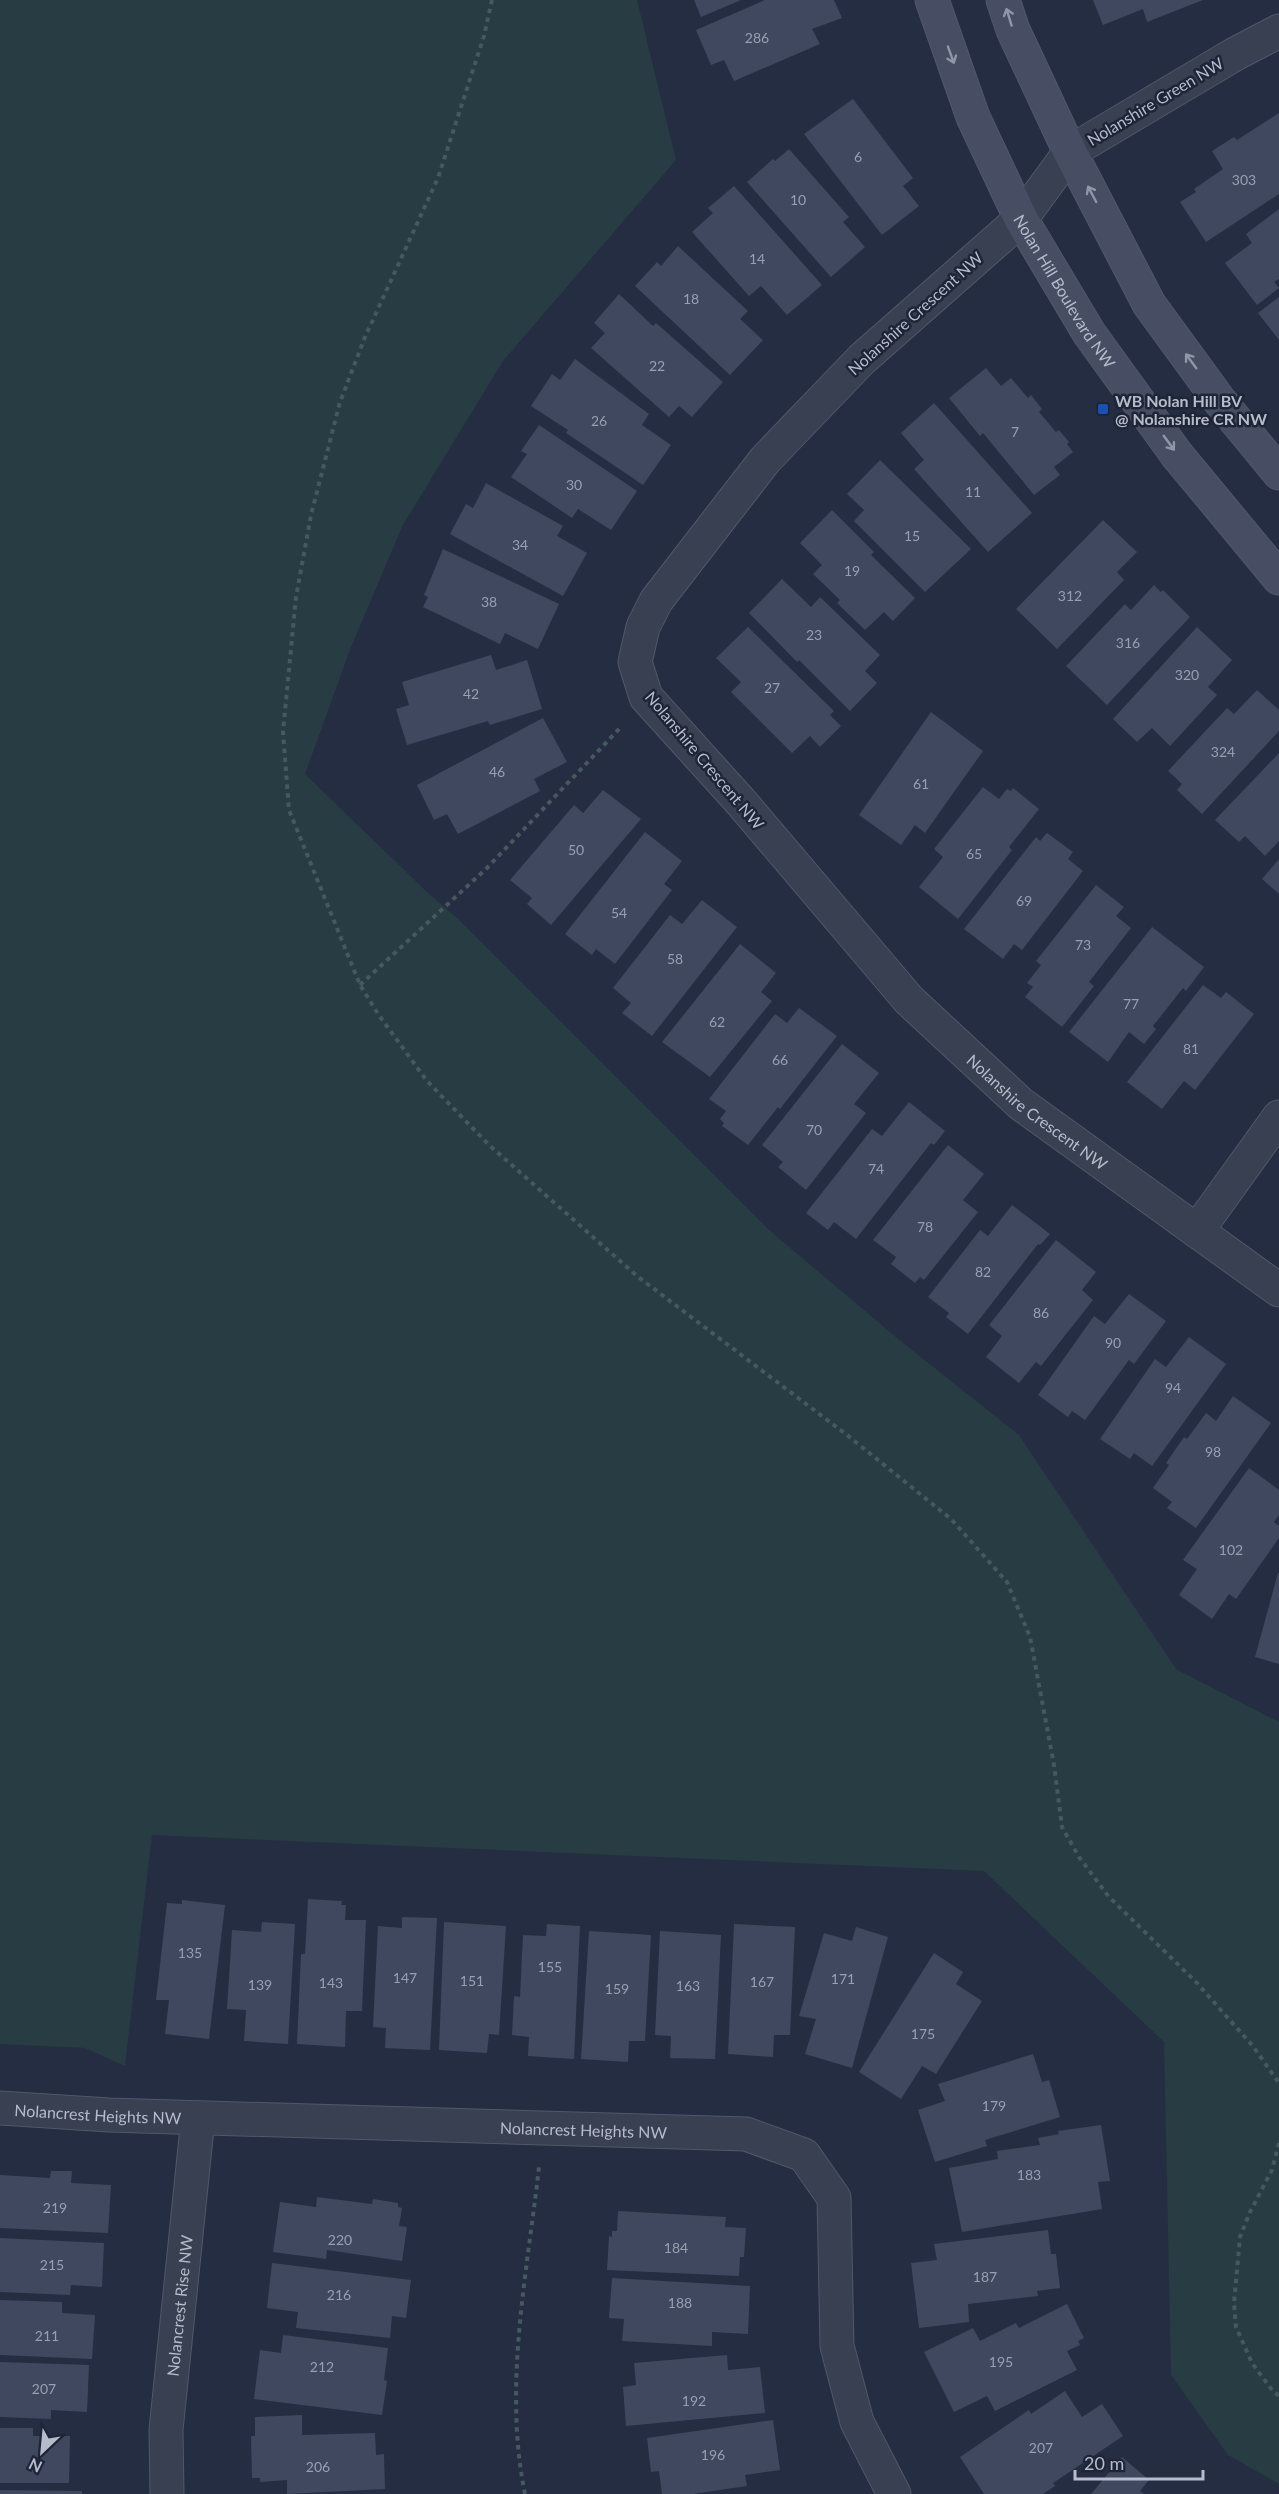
<svg xmlns="http://www.w3.org/2000/svg" width="1279" height="2494" font-family="Lato,sans-serif">
<style>
.green{fill:#273c43}
.building{fill:#3f485f}
.lines{fill:none;stroke-linecap:round;stroke-linejoin:round}
.street-casing{stroke:#515868;stroke-width:35}
.secondary-casing{stroke:#515868;stroke-width:35}
.path{stroke:#45595f;stroke-width:4;stroke-dasharray:4.5 4.5;stroke-linecap:butt}
.street{stroke:#394051;stroke-width:33}
.secondary{stroke:#474e64;stroke-width:33}
.oneway{stroke:#8f96a7}
.transit-dot{fill:#1a4fb4;stroke:#1e2537;stroke-width:2}
.labels{text-anchor:middle;dominant-baseline:central;stroke-width:5;stroke-linejoin:round;paint-order:stroke}
.number-label{font-size:14px;fill:#989fb0}
.street-label{font-size:16px;fill:#b6bccb;stroke:#1e2537}
.poi-label{font-size:16px;font-weight:bold;fill:#b6bccb;stroke:#1e2537;text-anchor:start}
</style>
<rect width="100%" height="100%" fill="#252d42"/>
<path class="green" d="M0,0H637L676,160L503,361L403,525L351,647L305,774L427,892L458,919L768,1229L897,1338L1019,1435L1176,1669L1279,1722V2484L1228,2455L1171,2375L1164,2042L984,1871L152,1835L125,2066L85,2048L0,2044Z"/>
<path class="building" d="M694,0H741L701,17Z
M765,0H834L842,18L812,29L820,44L734,81L724,60L711,65L696,30Z
M1093,0H1203L1147,22L1143,9L1103,25Z
M853,99L913,178L903,186L919,206L882,235L804,134Z
M1279,113V194L1206,242L1180,202L1196,192L1194,189L1223,169L1212,151L1234,137L1237,140Z
M789,149L849,217L843,222L865,247L831,277L747,182L773,159L775,161Z
M734,186L822,285L787,315L761,286L749,296L692,232L713,213L708,208Z
M1279,209V279L1274,282L1279,288L1257,305L1225,263L1252,243L1246,234Z
M678,246L748,311L740,319L763,340L730,375L635,286L657,262L661,266Z
M619,294L653,326L656,323L723,382L692,417L679,406L669,417L591,348L605,333L594,323Z
M1279,297V340L1258,313Z
M575,359L649,414L642,425L671,445L643,485L566,433L568,430L531,406L552,374L560,380Z
M986,368L1001,386L1011,378L1028,398L1031,395L1042,409L1039,412L1056,432L1059,430L1069,442L1067,444L1073,452L1054,467L1060,475L1034,495L983,433L980,436L949,398Z
M934,403L1032,513L988,552L914,469L924,460L901,433Z
M539,425L637,491L611,530L578,509L572,518L511,477L527,454L521,451Z
M880,460L971,549L925,592L854,521L864,510L847,494Z
M486,483L563,526L557,536L587,553L563,596L450,534L466,504L473,508Z
M832,510L874,552L871,555L915,598L893,621L884,612L865,630L837,603L840,600L813,574L822,565L800,543Z
M1103,520L1137,552L1117,572L1124,580L1057,649L1016,609Z
M443,549L559,604L538,649L505,633L500,644L423,607L428,597L424,595Z
M782,579L811,607L820,597L880,655L865,671L877,683L850,711L799,660L797,662L749,613Z
M1154,585L1161,592L1163,590L1190,617L1107,705L1066,666L1125,604L1131,610Z
M748,627L834,711L830,715L841,726L820,747L810,736L792,753L731,692L741,682L716,658Z
M1197,627L1232,660L1208,687L1217,695L1170,746L1152,728L1137,742L1113,719Z
M491,655L496,670L527,660L542,709L490,725L488,721L407,745L396,709L409,705L402,682Z
M1257,690L1279,710V731L1202,814L1177,790L1182,784L1168,771L1227,708L1234,714Z
M931,712L983,751L925,833L915,825L901,845L859,815Z
M543,718L567,762L534,779L540,791L458,834L447,814L434,820L417,785Z
M1279,753V841L1265,856L1245,836L1239,842L1215,820Z
M983,787L999,799L1007,789L1011,791L1013,788L1039,809L1009,847L1012,850L958,919L919,887L943,857L934,849Z
M603,790L641,819L551,925L527,904L532,898L510,880L574,805L583,813Z
M645,832L682,861L664,884L672,890L615,964L596,949L592,955L565,934Z
M1047,833L1073,852L1068,859L1083,871L1022,950L1014,944L1003,959L964,929L1036,837L1040,841Z
M1279,859V894L1262,879Z
M1096,885L1124,907L1116,916L1131,928L1089,982L1094,986L1062,1027L1025,997L1033,987L1027,983L1041,965L1036,961Z
M702,900L737,927L652,1036L622,1013L631,1003L613,988L670,915L682,924Z
M1152,927L1204,967L1186,991L1183,988L1153,1026L1156,1029L1144,1044L1129,1032L1108,1062L1069,1032Z
M740,944L776,973L761,992L772,1001L710,1077L662,1042Z
M1203,985L1221,998L1226,992L1254,1014L1195,1090L1184,1081L1162,1109L1127,1082Z
M799,1008L837,1036L780,1109L778,1107L748,1145L722,1126L724,1123L720,1119L726,1111L709,1099L775,1014L787,1023Z
M842,1044L879,1073L854,1104L866,1113L806,1190L778,1167L783,1162L762,1145Z
M909,1102L945,1131L934,1145L931,1143L856,1239L834,1222L828,1230L806,1213L872,1129L882,1136Z
M948,1145L984,1174L963,1200L978,1212L924,1280L920,1277L915,1283L891,1264L896,1257L873,1240Z
M1012,1205L1050,1234L1040,1245L1038,1244L968,1334L946,1317L949,1313L928,1297L980,1230L988,1236Z
M1056,1240L1096,1272L1082,1290L1093,1300L1041,1366L1036,1362L1019,1383L986,1357L1002,1336L989,1325Z
M1129,1294L1166,1321L1134,1364L1129,1360L1085,1420L1072,1411L1068,1417L1038,1395L1094,1316L1105,1324Z
M1189,1337L1226,1364L1152,1466L1134,1453L1130,1459L1100,1439L1155,1359L1166,1367Z
M1233,1396L1271,1423L1196,1528L1167,1508L1172,1502L1153,1488L1169,1465L1166,1463L1184,1437L1187,1439L1206,1413L1216,1421Z
M1249,1468L1279,1490V1515L1274,1522L1279,1526V1538L1236,1599L1229,1594L1212,1619L1179,1595L1197,1569L1183,1560Z
M1278,1573H1279V1664L1255,1657Z
M308,1899L342,1901L341,1905H346L345,1920H366L362,2011H346L345,2047L297,2044L301,1954H305Z
M182,1900L225,1905L209,2039L165,2034L169,2000H156L167,1903L182,1904Z
M402,1917L437,1918L430,2050L385,2048L386,2028L373,2027L378,1926L402,1928Z
M262,1922L295,1924L288,2044L244,2041L246,2010L227,2009L232,1930L261,1932Z
M444,1922L506,1926L499,2035L489,2034L487,2053L439,2050Z
M547,1924L580,1926L574,2059L528,2056L529,2037L512,2035L514,1996L520,1997L523,1935L546,1936Z
M734,1924L795,1927L790,2035H774L773,2057L728,2054Z
M856,1927L888,1937L852,2068L805,2054L816,2019L799,2016L824,1933L852,1941Z
M589,1931L651,1935L645,2041H629L628,2062L581,2059Z
M660,1931L721,1935L715,2059L670,2058L671,2036L655,2035Z
M934,1953L963,1972L956,1984L982,2001L936,2074L922,2066L901,2099L859,2072Z
M1033,2054L1042,2082L1049,2080L1060,2117L985,2140L987,2146L935,2162L918,2110L945,2101L938,2084Z
M1101,2125L1110,2181L1098,2182L1102,2209L962,2232L949,2168L998,2159L997,2151L1040,2145L1038,2138L1059,2134L1058,2131Z
M51,2171H72L71,2183L111,2185L108,2233L0,2228V2175L50,2178Z
M317,2197L372,2204L373,2199L398,2203V2207L402,2208L399,2226L407,2227L402,2261L327,2250L326,2259L273,2252L280,2202L316,2207Z
M618,2211L726,2217L725,2227L746,2228L744,2257H740L739,2276L607,2270L609,2236L612,2237V2231H617Z
M1048,2230L1051,2254H1056L1060,2288L1037,2291L1038,2296L968,2304L969,2322L919,2328L911,2263L937,2260L934,2244Z
M0,2238L104,2243L102,2287L71,2285L70,2295L0,2292Z
M272,2263L411,2280L406,2318L392,2316L390,2338L296,2328L298,2312L267,2308Z
M612,2278L750,2286L748,2334L712,2332V2346L622,2341L624,2319L609,2318Z
M0,2300L62,2302V2313L95,2315L92,2359L0,2355Z
M1067,2304L1084,2338L1078,2341L1080,2345L1067,2351L1077,2370L995,2411L987,2396L954,2412L924,2352L973,2328L980,2341L1016,2323L1019,2328Z
M283,2335L388,2348L384,2380L387,2381L382,2415L254,2399L260,2350L281,2353Z
M727,2355L728,2370L760,2367L765,2413L626,2426L623,2387L636,2385L634,2363Z
M0,2362L89,2365L87,2412L51,2410V2419L0,2417Z
M1065,2391L1082,2417L1102,2404L1123,2436L1053,2483L1055,2486L1043,2494H984L960,2457L1029,2410L1031,2414Z
M302,2415V2435L375,2433L376,2455L384,2454L385,2489L287,2494V2480L260,2482V2478H252L251,2436H255V2417Z
M773,2420L780,2470L745,2475L747,2486L693,2494H662L659,2471L651,2472L647,2438Z
M0,2428H33V2436H70L69,2483H0Z
M1122,2457L1149,2480L1140,2491L1144,2494H1091Z
M0,2490L82,2491V2494H0Z"/>
<g class="lines">
<g class="street-casing">
<g id="street">
<path id="s1" d="M1279,31L1235,54L1070,152L1021,219L862,359L765,460L656,601L643,627L635,662L646,697L741,802L909,1000L1021,1104L1197,1231L1279,1117"/>
<path d="M1197,1231L1279,1290"/>
<path id="s2" d="M0,2108L109,2115L746,2134L804,2155L834,2198L837,2346L857,2422L894,2494"/>
<path id="s3" d="M167,2494L166,2430L198,2118"/>
</g>
</g>
<g class="secondary-casing">
<g id="secondary">
<path id="s4" d="M932,0L973,117L1021,219L1089,333L1177,455L1279,578"/>
<path d="M1003,0L1013,30L1070,152L1149,304L1219,400L1279,473"/>
</g>
</g>
<path class="path" d="M492,0L484,36L438,178L365,337L340,402L311,515L296,597L283,732L289,810L360,985L378,1014L427,1081L488,1144L637,1276L847,1435L951,1519L1007,1582L1030,1637L1054,1765L1062,1827L1079,1857L1109,1897L1196,1982L1252,2045L1279,2083
M360,985L487,868L621,727
M1279,2143L1272,2170L1250,2212L1240,2237L1234,2303L1236,2327L1252,2363L1272,2390L1279,2396
M525,2494C503,2387 527,2274 539,2167"/>
<use href="#street" class="street"/>
<use href="#secondary" class="secondary"/>
</g>
<defs><path id="oneway-shaft" d="M-6 0H5M1.5-3L5.5 0L1.5 3" fill="none" stroke-width="1.6" stroke-linecap="round" stroke-linejoin="round" transform="scale(1.5)"/></defs>
<g class="oneway">
<use href="#oneway-shaft" transform="translate(1009 17) rotate(-107)"/>
<use href="#oneway-shaft" transform="translate(951 55) rotate(70)"/>
<use href="#oneway-shaft" transform="translate(1092 194) rotate(-118)"/>
<use href="#oneway-shaft" transform="translate(1191 361) rotate(-126)"/>
<use href="#oneway-shaft" transform="translate(1169 443) rotate(54)"/>
</g>
<rect class="transit-dot" x="1097" y="403" width="12" height="12" rx="3"/>
<g class="labels">
<g class="number-label">
<text x="757" y="37">286</text>
<text x="858" y="156">6</text>
<text x="1244" y="179">303</text>
<text x="798" y="199">10</text>
<text x="757" y="258">14</text>
<text x="691" y="298">18</text>
<text x="657" y="365">22</text>
<text x="599" y="420">26</text>
<text x="1015" y="431">7</text>
<text x="574" y="484">30</text>
<text x="973" y="491">11</text>
<text x="912" y="535">15</text>
<text x="520" y="544">34</text>
<text x="852" y="570">19</text>
<text x="1070" y="595">312</text>
<text x="489" y="601">38</text>
<text x="814" y="634">23</text>
<text x="1128" y="642">316</text>
<text x="1187" y="674">320</text>
<text x="772" y="687">27</text>
<text x="471" y="693">42</text>
<text x="1223" y="751">324</text>
<text x="497" y="771">46</text>
<text x="921" y="783">61</text>
<text x="576" y="849">50</text>
<text x="974" y="853">65</text>
<text x="1024" y="900">69</text>
<text x="619" y="912">54</text>
<text x="1083" y="944">73</text>
<text x="675" y="958">58</text>
<text x="1131" y="1003">77</text>
<text x="717" y="1021">62</text>
<text x="1191" y="1048">81</text>
<text x="780" y="1059">66</text>
<text x="814" y="1129">70</text>
<text x="876" y="1168">74</text>
<text x="925" y="1226">78</text>
<text x="983" y="1271">82</text>
<text x="1041" y="1312">86</text>
<text x="1113" y="1342">90</text>
<text x="1173" y="1387">94</text>
<text x="1213" y="1451">98</text>
<text x="1231" y="1549">102</text>
<text x="190" y="1952">135</text>
<text x="550" y="1966">155</text>
<text x="405" y="1977">147</text>
<text x="843" y="1978">171</text>
<text x="472" y="1980">151</text>
<text x="762" y="1981">167</text>
<text x="331" y="1982">143</text>
<text x="260" y="1984">139</text>
<text x="688" y="1985">163</text>
<text x="617" y="1988">159</text>
<text x="923" y="2033">175</text>
<text x="994" y="2105">179</text>
<text x="1029" y="2174">183</text>
<text x="55" y="2207">219</text>
<text x="340" y="2239">220</text>
<text x="676" y="2247">184</text>
<text x="52" y="2264">215</text>
<text x="985" y="2276">187</text>
<text x="339" y="2294">216</text>
<text x="680" y="2302">188</text>
<text x="47" y="2335">211</text>
<text x="1001" y="2361">195</text>
<text x="322" y="2366">212</text>
<text x="44" y="2388">207</text>
<text x="694" y="2400">192</text>
<text x="1041" y="2447">207</text>
<text x="713" y="2454">196</text>
<text x="318" y="2466">206</text>
</g>
<g class="street-label">
<text transform="translate(1155 101) rotate(-31)">Nolanshire Green NW</text>
<text stroke="none"><textPath href="#s4" startOffset="321">Nolan Hill Boulevard NW</textPath></text>
<text transform="translate(915 313) rotate(-42)">Nolanshire Crescent NW</text>
<text transform="translate(705 760) rotate(50)">Nolanshire Crescent NW</text>
<text stroke="none"><textPath href="#s1" startOffset="1528">Nolanshire Crescent NW</textPath></text>
<text stroke="none"><textPath href="#s2" startOffset="98">Nolancrest Heights NW</textPath></text>
<text stroke="none"><textPath href="#s2" startOffset="584">Nolancrest Heights NW</textPath></text>
<text stroke="none"><textPath href="#s3" startOffset="189">Nolancrest Rise NW</textPath></text>
</g>
<g class="poi-label">
<text x="1115" y="400">WB Nolan Hill BV<tspan x="1115" dy="18">@ Nolanshire CR NW</tspan></text>
</g>
</g>
<g transform="translate(42 2452) rotate(206)" stroke="#1e2537" stroke-width="4.5" paint-order="stroke">
<path d="M0-4.5L10 22L0 15L-10 22Z" fill="#b6bccb"/>
<text y="-9" font-size="16" font-weight="bold" text-anchor="middle" fill="#b6bccb">N</text>
</g>
<path d="M1075 2470v9h128v-9" fill="none" stroke="#b6bccb" stroke-width="3"/>
<text x="1084" y="2470" font-size="18" fill="#b6bccb" stroke="#1e2537" stroke-width="4.5" paint-order="stroke">20 m</text>
</svg>
